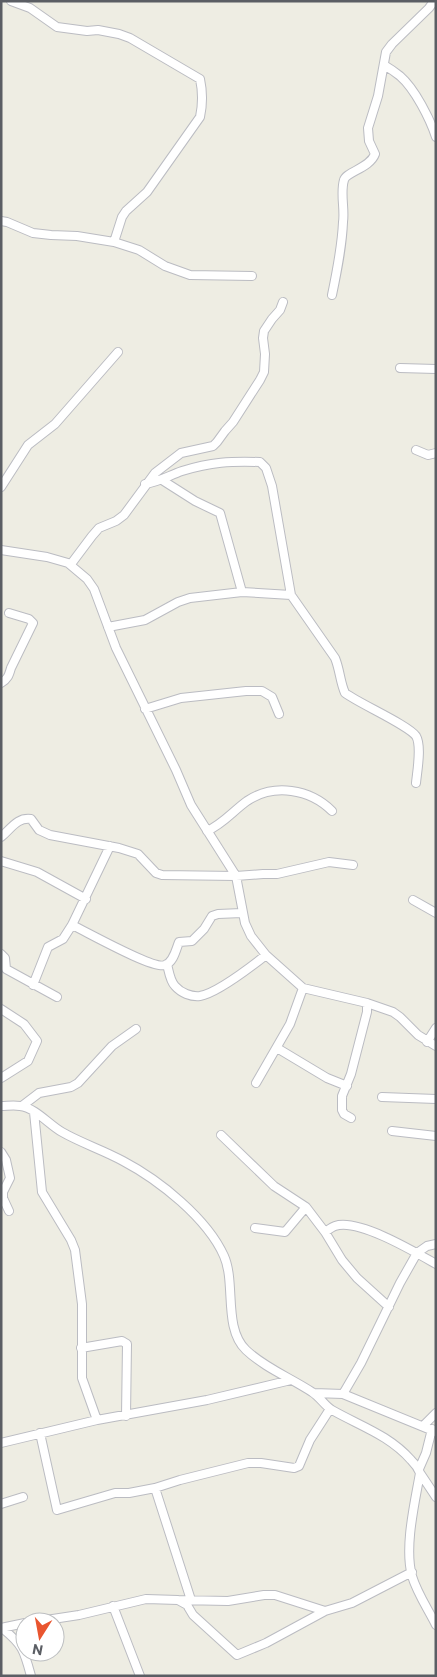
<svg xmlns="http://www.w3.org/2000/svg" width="437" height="1677" font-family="Commissioner,sans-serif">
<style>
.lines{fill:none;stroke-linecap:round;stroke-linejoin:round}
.minor-casing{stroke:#bbbcc2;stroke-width:10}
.minor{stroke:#fff;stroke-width:8}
</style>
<rect width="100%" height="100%" fill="#eeede3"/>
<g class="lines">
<g class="minor-casing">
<path id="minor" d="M11,1L30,8L57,27L87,31L98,30L119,34L130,38L200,79C203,93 203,103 200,117L147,192L126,211L122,217L114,242
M384,65C389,68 395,72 400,76C415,89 430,119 436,137
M1,221L7,222L33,233L51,235L77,236L114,242L139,250L165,266L190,275L252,276
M332,295C337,271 342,247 343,222C345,209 340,193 344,180C346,172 370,168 375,154L369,141L368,128L378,96L386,52L392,44L429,8L434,1
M400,368L436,369
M416,450L428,455L436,453
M162,480L195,501L220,513L242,592
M145,484C159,482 170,475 182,471C211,462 231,461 260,462L266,468L272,486L291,595
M1,487L28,445L55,424L118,352
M1,550L47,557L68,563L87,579L94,589L116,648L176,770L191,805L236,876L245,923L251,936L266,955L303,988L367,1003L393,1012L400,1017L418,1035L436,1046
M71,564L92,536L99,528L116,521L124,515L155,473L181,453L213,446L217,442L225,431L233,422L260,380L264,372L265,354L263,338L264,331L272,319L280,310L283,302
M108,627L145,620L178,602L190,598L242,592L291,595L335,658C340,670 340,682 345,693C360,704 408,725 416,736C422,746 417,772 416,783
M1,683C8,679 9,675 11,668L33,623L29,619L9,613
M145,709L181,698L246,691H262L272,697L279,714
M207,831C223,824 233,811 247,801C274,783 310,789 332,811
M1,837C11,829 17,817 31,819L39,830L50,835L119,848L138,854L156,873L162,875L236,876L263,874H277L329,862L353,865
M1,861L37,872L86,899
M413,900L436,913
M72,925C87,932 154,970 165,965C174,962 176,949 179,942L192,941L204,929L212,916L218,914L242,913
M1,954L5,958L6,969L57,997
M167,964C169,972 170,981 175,986C181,993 191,997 200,996C217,993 252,966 266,955
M33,985L48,947L63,939L72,925L110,846
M1,1009L24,1024L37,1041L28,1061L1,1078
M427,1042L436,1028
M277,1048L327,1078L347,1086
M256,1083L290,1024L303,988
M382,1097L436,1099
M1,1106C7,1106 14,1105 20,1106C36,1108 48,1124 62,1132C81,1143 103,1150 123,1161C159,1180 207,1218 224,1256C236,1283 223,1328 246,1350C265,1368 291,1378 312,1392C320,1397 325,1406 332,1410C360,1426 389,1435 411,1460C415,1464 418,1468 420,1473C415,1502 404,1547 412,1576C417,1593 428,1609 436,1625
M22,1106L39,1093L71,1087L78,1083L112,1046L136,1029
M34,1112L42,1192L71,1240L75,1250L82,1304V1378L97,1420
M351,1118L344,1114L342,1110V1096L351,1074L367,1012V1003
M392,1131L436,1136
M221,1135L274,1186L306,1207L325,1232L342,1260L357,1278L389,1307
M1,1152L6,1160L10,1178L3,1192V1198L9,1211
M255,1228L285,1232L306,1207
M325,1232C328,1230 332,1227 335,1226C358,1218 415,1252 436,1264
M81,1348L122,1341L127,1344L126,1416
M314,1393L343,1394L436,1432
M343,1394L361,1363L400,1283L417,1253L427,1246L436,1244
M423,1426L436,1413
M40,1433L57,1510L115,1493H129L155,1488L180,1480L248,1463H261L294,1468L299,1466L310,1440L330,1409
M1,1443L97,1420L207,1400L291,1380
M419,1469L426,1453L432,1429
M420,1473L436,1497
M155,1488L191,1600
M1,1504L23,1497
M178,1600L228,1601L264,1595H275L325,1611
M113,1606L140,1676
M33,1622L79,1615L146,1599L178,1600L187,1605L193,1615L237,1655L266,1643L325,1611L352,1603L412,1572
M1,1628L25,1623
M2,1628C23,1645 24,1650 31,1676"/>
</g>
<use href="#minor" class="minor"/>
</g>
<rect width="437" height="1677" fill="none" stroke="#5b5e64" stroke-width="5"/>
<g transform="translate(40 1637) rotate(191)"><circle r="24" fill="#ffffff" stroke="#bdbfc1"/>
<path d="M0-4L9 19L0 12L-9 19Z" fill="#e9552f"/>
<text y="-8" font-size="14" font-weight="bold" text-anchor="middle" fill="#5b5e64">N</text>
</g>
</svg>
